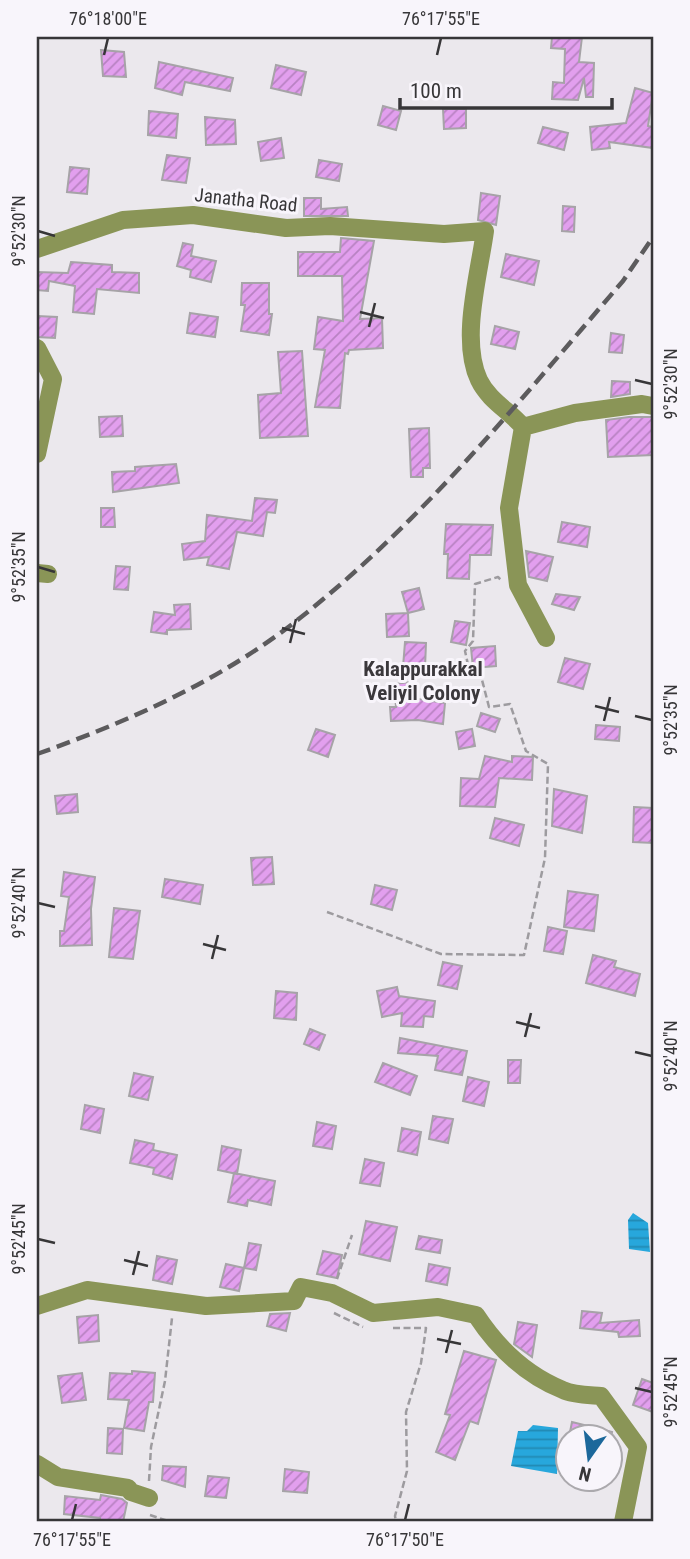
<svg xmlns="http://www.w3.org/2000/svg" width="690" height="1559" font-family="'Roboto Condensed',sans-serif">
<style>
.water{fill:url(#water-rules)}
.building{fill:url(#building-hatch);stroke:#a6a3a7;stroke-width:2}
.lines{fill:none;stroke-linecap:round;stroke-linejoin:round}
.path{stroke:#9d9b9f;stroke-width:2.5;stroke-dasharray:7 3.5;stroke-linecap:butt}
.minor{stroke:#8a9557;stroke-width:18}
.rail{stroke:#5c5b5d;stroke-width:4.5;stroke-dasharray:14 7;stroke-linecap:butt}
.ticks{fill:none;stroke:#373638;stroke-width:2.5}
.labels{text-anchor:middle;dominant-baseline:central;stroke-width:6;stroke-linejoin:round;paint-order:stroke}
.street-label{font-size:19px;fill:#373638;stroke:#f8f5fb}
.neighbourhood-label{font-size:21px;font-weight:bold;fill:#3b383c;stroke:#f8f5fb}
.neatline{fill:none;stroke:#373638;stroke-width:2.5}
.ticks-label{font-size:18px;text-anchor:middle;fill:#373638}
</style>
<defs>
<pattern id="water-rules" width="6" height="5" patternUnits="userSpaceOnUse" patternTransform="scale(1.75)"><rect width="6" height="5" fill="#27a7dc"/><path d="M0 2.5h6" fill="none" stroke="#2289b3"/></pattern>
<pattern id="building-hatch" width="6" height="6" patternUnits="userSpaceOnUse" patternTransform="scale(1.75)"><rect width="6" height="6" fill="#e29fee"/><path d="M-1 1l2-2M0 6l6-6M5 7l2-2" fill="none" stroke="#b882c2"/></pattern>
</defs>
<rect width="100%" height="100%" fill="#ebe8ed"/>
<path class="water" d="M633,1213L648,1223L650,1252L629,1249L628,1220Z
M533,1425L558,1428L557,1474L511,1466L518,1431H527Z"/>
<path class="building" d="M552,37H582L579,62L594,63L593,97H586L584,78L578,100L552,99L553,82L564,83L565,49L551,48Z
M101,50L124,52L126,77L103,76Z
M159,62L233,78L230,91L185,82L182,95L155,88Z
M276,65L306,72L301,95L271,88Z
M635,88L653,93L648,126L653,127V148L609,142L610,148L592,150L590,127L626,123Z
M383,106L401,111L396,130L378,125Z
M443,109H466V128L444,129Z
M149,111L178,114L176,138L148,135Z
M205,117L235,120L236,144L206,145Z
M543,127L568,133L564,150L538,143Z
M281,138L284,158L261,161L258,142Z
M167,155L190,158L186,183L162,180Z
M319,160L342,164L339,181L316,177Z
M70,167L89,169L87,194L67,192Z
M481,193L500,196L496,225L478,220Z
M304,198H321V209L347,207L348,216H304Z
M563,206L575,207L574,232L562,231Z
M341,238L374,241L360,319L382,318L383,348L349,350L348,354L345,353L340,408L315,407L325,350L314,349L318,317L343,321L342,276H298V252H340Z
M183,243L193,245L191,256L216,261L211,282L190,277L191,270L177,266Z
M506,254L539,261L534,285L501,277Z
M71,262L112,265V272L139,273V293L97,289L94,314L73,312L75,286L49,281L48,291L37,290V272L68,273Z
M242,283H269V314H272L269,335L241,331L245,305H241Z
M190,313L218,317L215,337L187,333Z
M37,316L57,317L55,338L37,337Z
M495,326L519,332L515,349L491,344Z
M611,333L624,335L622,353L609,352Z
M302,351L308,436L260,438L258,395L281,393L278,352Z
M612,381L630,382V394L611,397Z
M122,416L123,436L100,437L99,417Z
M629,417H653V455L608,457L606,420Z
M429,428L430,468H423V477H411L409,429Z
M176,464L179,483L113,492L112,472L135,471V467Z
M255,498L277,500L275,513L267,512L263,536L237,532L229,569L207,565L209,557L184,560L182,544L205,541L207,515L252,521Z
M101,508H114L115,527H101Z
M562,522L590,527L587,547L558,542Z
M446,524L493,525L491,555H470L469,579L447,578L448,554H444Z
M526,551L553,557L547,581L529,577Z
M116,566L130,567L128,590L114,589Z
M419,588L424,609L408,613L402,592Z
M556,594L580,597L574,610L552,604Z
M190,604L191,629L167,630V634L151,632L154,612L175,615L174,605Z
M408,613L409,636L387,637L386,614Z
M455,621L470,623L466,645L451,642Z
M405,642L426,643L425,668L403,667Z
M495,646L496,666L473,668L471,648Z
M565,658L590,664L583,689L558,682Z
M410,682L411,698L445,703L443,724L418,720L391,721L390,707H396L394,684Z
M481,713L500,719L495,732L477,726Z
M596,725L620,727L619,741L595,739Z
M316,729L335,735L328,757L308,750Z
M472,729L475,746L459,749L456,732Z
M485,756L512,762V756L533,757L532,780L499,778L495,807L460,806L461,778L479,779Z
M554,789L587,796L582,833L552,826Z
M77,794L78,812L57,814L55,796Z
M634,807L653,808V843L633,842Z
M495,818L524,825L519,846L490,838Z
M272,857L274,884L253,885L251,858Z
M64,872L95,877L91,909L92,945L60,946V931H64L69,897L61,896Z
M165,879L203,885L200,904L162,897Z
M375,885L397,890L392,910L371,904Z
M568,891L598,895L594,931L564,927Z
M114,908L140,911L133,959L109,957Z
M548,927L567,931L563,954L544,951Z
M593,955L616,961L614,967L640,974L635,996L586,983Z
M443,962L462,966L457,989L438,985Z
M397,987L399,996L435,1001L433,1017L424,1016L423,1027L401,1026L402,1013L382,1017L377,991Z
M276,991L297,993L296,1020L274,1018Z
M310,1029L325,1035L319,1050L304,1044Z
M400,1038L467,1051L462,1075L435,1070L438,1056L398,1053Z
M508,1060H521L520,1083H508Z
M383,1063L417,1076L410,1095L375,1082Z
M134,1073L153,1077L148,1100L129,1096Z
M468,1077L489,1082L484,1106L463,1101Z
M85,1105L104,1109L100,1133L81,1129Z
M433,1116L453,1119L448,1143L429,1139Z
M317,1122L336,1126L332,1149L313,1146Z
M402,1128L421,1132L417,1155L398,1151Z
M135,1140L154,1144L153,1150L177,1155L172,1179L153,1174L154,1168L130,1163Z
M222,1146L241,1150L237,1174L218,1170Z
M365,1159L384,1163L380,1186L360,1183Z
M234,1173L275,1181L271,1205L248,1200L247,1206L228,1202Z
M366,1221L397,1227L390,1261L359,1254Z
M419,1236L442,1240L440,1253L416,1249Z
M249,1243L261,1245L256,1270L244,1268Z
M323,1251L342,1255L337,1278L317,1274Z
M157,1256L177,1260L172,1284L153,1280Z
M226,1264L244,1268L239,1291L220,1287Z
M429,1264L450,1268L447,1285L426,1281Z
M582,1311L602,1313L600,1323L639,1320L640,1336L619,1337L618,1332L580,1328Z
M290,1313L286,1331L267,1326L270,1314Z
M98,1315L99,1341L79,1343L77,1317Z
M518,1322L537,1325L532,1357L514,1344Z
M464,1351L496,1360L478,1424L470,1421L455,1460L436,1452L450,1415L445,1414Z
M132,1371L155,1373L153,1402H149L144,1431L124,1428L129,1400L108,1399L110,1373L132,1374Z
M82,1373L86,1400L62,1403L58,1376Z
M642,1379L653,1383V1412L633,1405Z
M572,1422L612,1432L611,1437H569Z
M108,1428L123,1429L122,1454L107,1453Z
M163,1466L186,1467L185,1487L162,1480Z
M285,1469L309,1472L307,1493L283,1491Z
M208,1476L229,1478L226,1498L205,1496Z
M101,1495L122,1499L127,1503L123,1522H100V1518L64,1514L65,1496L100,1500Z"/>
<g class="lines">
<path class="path" d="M327,912L441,954L524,955L545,858L548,764L526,751L510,704L489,707L481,676L470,674L465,651L473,641L475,584L498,577L501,580
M337,1279L352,1235
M334,1313L363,1327
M393,1328H426L421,1363L406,1412L407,1471L395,1516L396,1522
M149,1481L151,1447L165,1381L172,1318
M150,1515L171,1522"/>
<path class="minor" d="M37,249L123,220L193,215L286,228L330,226L444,234L485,231C479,275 460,340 479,380C489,401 510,411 523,427L509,508L518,585L546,638
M37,348L53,379L37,454
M523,427L575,413L642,404L653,406
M37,573L48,574
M37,1306L87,1290L206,1306L294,1301L301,1287L332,1293L373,1313L438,1307L476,1315C497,1347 526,1375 563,1390C573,1395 589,1395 601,1396L638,1447L623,1522
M37,1464L58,1477L128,1488L131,1492L149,1498"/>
<path class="rail" d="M37,754C130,721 222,680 300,618C423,521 521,399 623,281L653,237"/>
</g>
<path class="ticks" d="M104,55L108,38M437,55L441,38M38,231L55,236M360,312L384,318M369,327L375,303M635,380L652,384M38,567L55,572M282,628L305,634M290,643L296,619M595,706L619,712M635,716L652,720M604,721L610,697M38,903L55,907M203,944L226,950M212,959L218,935M516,1022L540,1028M525,1037L531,1013M635,1052L652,1056M38,1239L55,1243M124,1260L148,1266M133,1275L139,1251M437,1339L461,1344M446,1353L452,1330M635,1388L652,1392M72,1520L76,1504M405,1520L409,1504"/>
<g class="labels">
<g class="street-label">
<text transform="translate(246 200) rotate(6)">Janatha Road</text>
</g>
<g class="neighbourhood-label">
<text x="423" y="669">Kalappurakkal<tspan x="423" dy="24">Veliyil Colony</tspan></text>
</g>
</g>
<rect width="690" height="1559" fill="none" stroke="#f8f5fb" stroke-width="77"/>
<g transform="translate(589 1458) rotate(194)"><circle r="33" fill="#f8f5fb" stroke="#aba9ad" stroke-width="2"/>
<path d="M0-5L12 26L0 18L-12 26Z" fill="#1c689b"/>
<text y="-10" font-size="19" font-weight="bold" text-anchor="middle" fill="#373638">N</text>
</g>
<path d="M400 98v10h212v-10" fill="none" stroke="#373638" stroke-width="3.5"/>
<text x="410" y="98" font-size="21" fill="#373638" stroke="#f8f5fb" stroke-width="5" paint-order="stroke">100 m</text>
<rect x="38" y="38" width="614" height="1482" class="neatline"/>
<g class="ticks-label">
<text x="108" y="25">76°18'00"E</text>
<text x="441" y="25">76°17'55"E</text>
<text transform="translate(19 231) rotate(-90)" y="6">9°52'30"N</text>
<text transform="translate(671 384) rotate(-90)" y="6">9°52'30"N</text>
<text transform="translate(19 567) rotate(-90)" y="6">9°52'35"N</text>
<text transform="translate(671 720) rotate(-90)" y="6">9°52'35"N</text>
<text transform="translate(19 903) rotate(-90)" y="6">9°52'40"N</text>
<text transform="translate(671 1056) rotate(-90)" y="6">9°52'40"N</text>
<text transform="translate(19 1239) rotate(-90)" y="6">9°52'45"N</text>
<text transform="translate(671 1392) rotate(-90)" y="6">9°52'45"N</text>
<text x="72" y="1546">76°17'55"E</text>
<text x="405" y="1546">76°17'50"E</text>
</g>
</svg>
